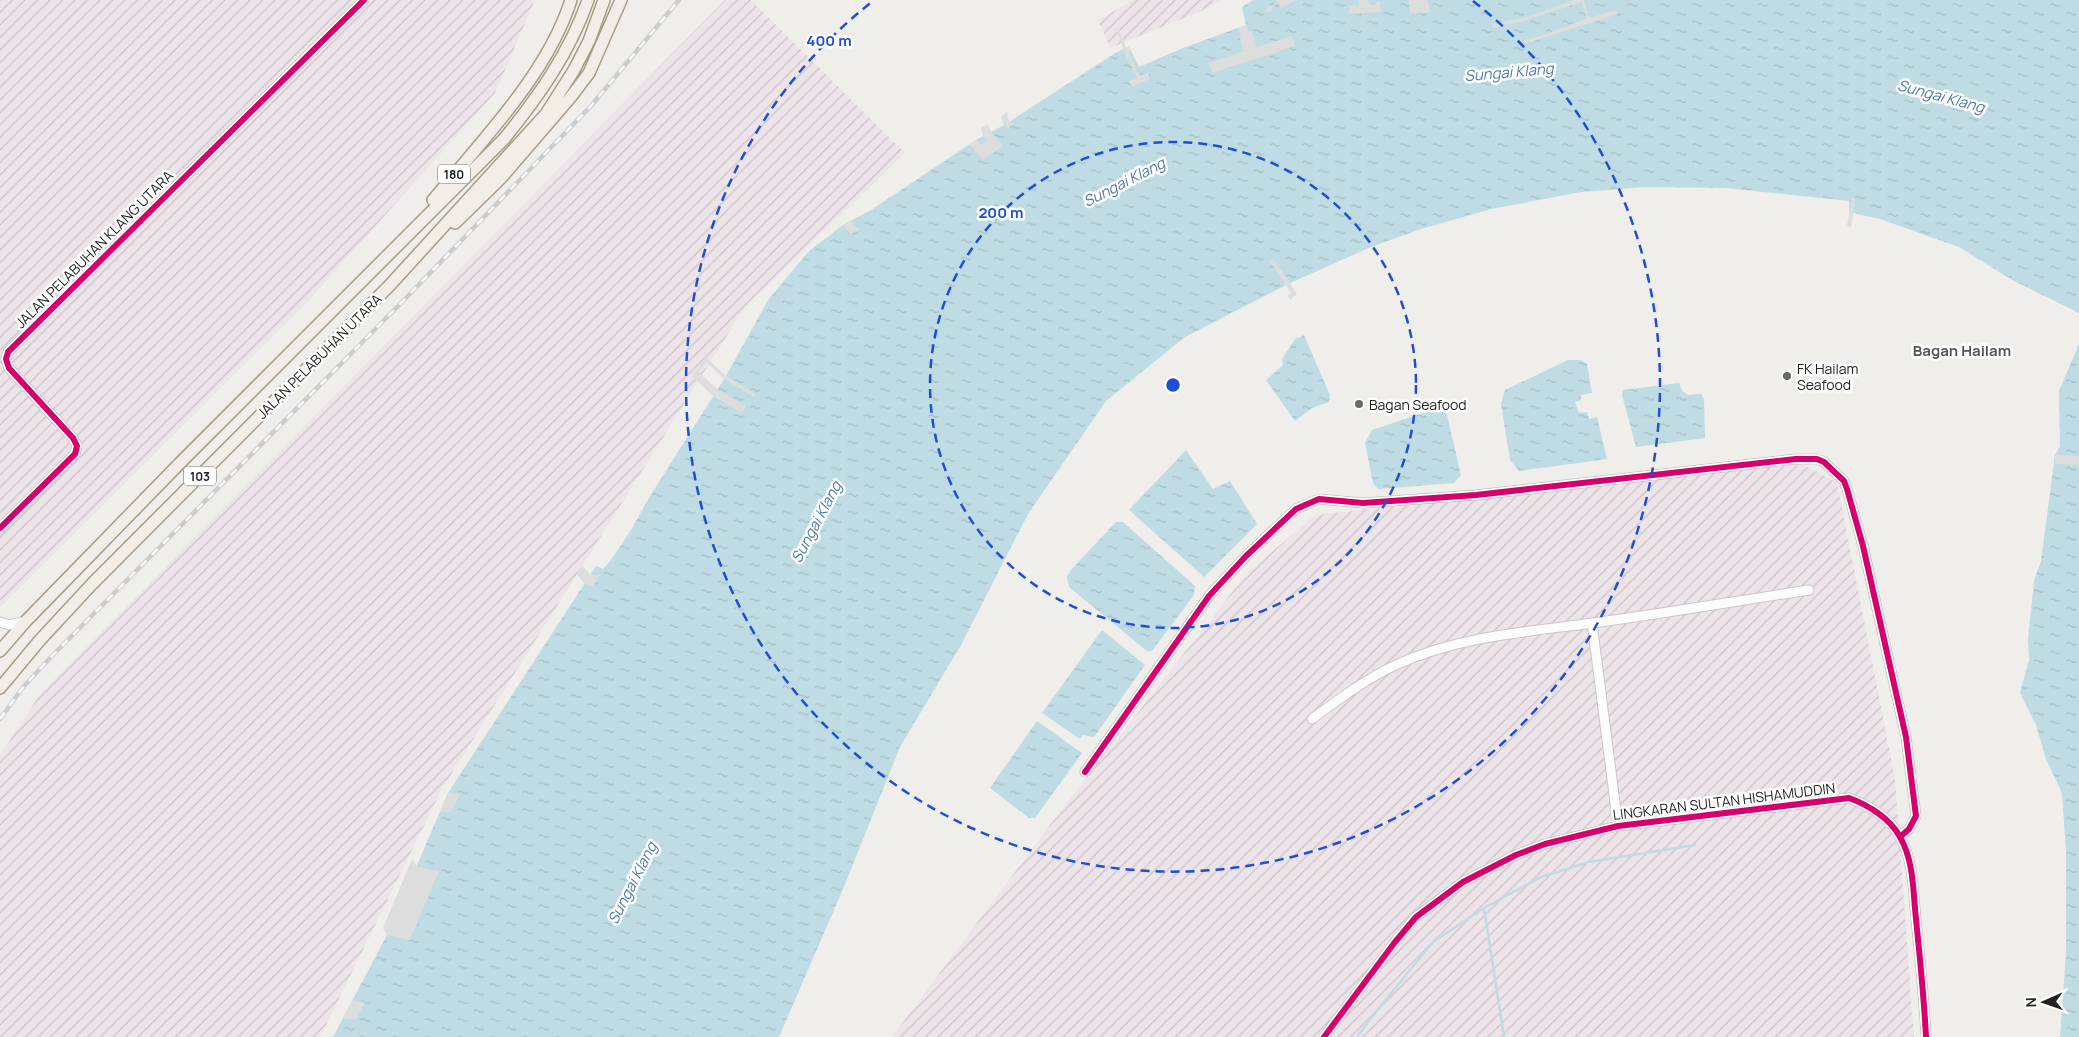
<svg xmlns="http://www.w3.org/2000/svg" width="2079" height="1037" font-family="Manrope,sans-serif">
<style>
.industrial{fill:url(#industrial-furrows)}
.water{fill:url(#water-ripples)}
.pier{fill:#dedddd}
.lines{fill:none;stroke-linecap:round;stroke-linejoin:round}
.stream{stroke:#bfdbe3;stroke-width:2.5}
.minor-casing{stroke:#c9c8c7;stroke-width:11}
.major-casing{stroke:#a79c86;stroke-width:14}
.minor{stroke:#fdfcfc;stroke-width:9}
.major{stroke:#f3ede7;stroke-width:11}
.rail-casing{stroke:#ccc;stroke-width:4.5}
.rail{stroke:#fff;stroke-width:2.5;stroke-dasharray:8;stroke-linecap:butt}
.cycleway-casing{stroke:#fff;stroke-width:9}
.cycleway{stroke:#d6006c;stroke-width:6}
.ring{fill:none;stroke:#1d4ed8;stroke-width:2.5;stroke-dasharray:9 6}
.poi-dot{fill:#6a6968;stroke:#fff;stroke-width:2}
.labels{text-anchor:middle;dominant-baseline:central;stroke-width:5;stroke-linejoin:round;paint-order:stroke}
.shield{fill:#fff;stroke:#646464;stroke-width:1}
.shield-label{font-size:12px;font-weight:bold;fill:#222}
.street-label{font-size:14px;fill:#222;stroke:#fff}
.poi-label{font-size:14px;fill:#222;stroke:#fff;text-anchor:start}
.water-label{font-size:15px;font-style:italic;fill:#4a7aab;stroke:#fff}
.neighbourhood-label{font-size:15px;font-weight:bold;fill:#555;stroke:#fff}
.centre{fill:#1d4ed8;stroke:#fff;stroke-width:2.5}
.ring-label{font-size:15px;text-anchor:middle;font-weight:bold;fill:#1d4ed8;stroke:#fff;stroke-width:5;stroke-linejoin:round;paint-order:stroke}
</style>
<defs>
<pattern id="industrial-furrows" width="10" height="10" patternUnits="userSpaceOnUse" patternTransform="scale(1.25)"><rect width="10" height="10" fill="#ede4e9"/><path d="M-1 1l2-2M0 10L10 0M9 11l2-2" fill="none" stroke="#cbc3c8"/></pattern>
<pattern id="water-ripples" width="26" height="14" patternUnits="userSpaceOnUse" patternTransform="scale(1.25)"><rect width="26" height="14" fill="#bfdbe3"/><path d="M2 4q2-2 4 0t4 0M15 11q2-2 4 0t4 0" fill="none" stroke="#a4bcc2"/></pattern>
</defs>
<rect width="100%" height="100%" fill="#f0eeeb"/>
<path class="industrial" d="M0,0H535L495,93L311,298L0,608Z
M725,0H751L905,153L745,307L442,789L320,1037H0V755L40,694Z
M1133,0H1221L1206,9L1110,48L1098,20Z
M1800,463L1837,482L1895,779L1914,1037H892L1059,813L1247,573L1315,515Z"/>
<path class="water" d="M1253,0H2079V313L2014,281L1959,247L1880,219L1849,212V201L1726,188L1646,187L1581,192L1491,209L1421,229L1371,247L1290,283L1185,337L1106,401L1028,514L961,645L900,747L843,889L779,1037H333L387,935L448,793L596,566L603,569L611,560L631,530L650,496L726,376L768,300L809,251L843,225L871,210L976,140L1004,125L1117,52L1129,47L1139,67L1183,48L1246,25L1242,7Z
M1304,335L1330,395L1329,402L1312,408L1295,421L1266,380L1283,365L1282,359L1295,339Z
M2079,344V1037H2060L2066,952V851L2062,793L2046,759L2036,725L2020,693L2029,660L2028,639L2034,581L2041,561L2055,455L2060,446L2059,391Z
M1568,360H1580L1587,364L1592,393L1581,395V400L1575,402L1579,413L1587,412L1589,419L1597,417L1607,459L1519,471L1510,460L1501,404L1505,390Z
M1679,383L1682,391L1688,395L1701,394L1704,399L1705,438L1636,447L1622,395L1623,390Z
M1438,408L1443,410L1447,415L1461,475L1454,483L1378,489L1373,483L1365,443L1372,430Z
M1186,450L1213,489L1230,481L1257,524L1204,577L1129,510Z
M1116,522H1123L1195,586L1194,595L1152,651H1147L1069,587L1067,577L1070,571Z
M1102,630L1145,665L1094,737L1083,735L1080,739L1042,713Z
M1037,721L1082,753L1035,818H1029L990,788Z"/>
<path class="pier" d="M1276,0H1296L1281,8L1278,3L1271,8L1272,10L1267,13L1265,10L1278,2Z
M1359,0H1367L1371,4L1376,5V2H1380L1381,12L1350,14L1349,5L1359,6Z
M1409,0H1428L1430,12L1410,14Z
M1573,0H1584L1589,18L1616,10L1618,14L1524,44L1523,40L1541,36L1587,18L1582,2L1521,22L1493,28L1492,24L1534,15Z
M1246,25L1249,32L1252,31L1257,47L1292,36L1295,46L1212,73L1209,63L1244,51L1239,35L1241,34L1238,28Z
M1117,30H1119L1126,47H1129L1131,51L1129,53L1139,76L1148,73L1150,79L1132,87L1129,81L1137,78L1123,49Z
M1007,112L1009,121L1014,124L1008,128L1004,125L1001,116Z
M988,124L991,132L1003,146L983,160L969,144L976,140L982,144L988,140L983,137L981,128Z
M1852,198H1855L1851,227L1847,226Z
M851,221L859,230L850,234L843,225Z
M1274,259L1297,294L1290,300L1287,296L1291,293L1270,261Z
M706,357L726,376L756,394L754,397L724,379L706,362L699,372L717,389L746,406L742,413L713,396L692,376Z
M2055,455L2079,456V465L2055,464Z
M582,566L591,575H600L593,586L585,584L577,575Z
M448,793L460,794L451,812H440Z
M412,859L418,867L439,871L410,940L387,935L383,928Z
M352,1000L365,1002L356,1020L343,1018Z"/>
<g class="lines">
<path class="stream" d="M1484,908L1504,1037
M1357,1037L1379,1008L1433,942L1484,908L1541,877L1589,862L1695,845"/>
<g class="minor-casing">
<path id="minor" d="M0,528L75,454L77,446L73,438L9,368L6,359L8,352L364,0
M0,622L9,625L26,621
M1592,623L1618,826
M1312,719C1339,699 1367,678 1398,664C1459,636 1527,632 1593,623C1665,613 1737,601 1809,590
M1085,772L1209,596L1246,556L1296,509L1319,499L1363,503L1476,495L1796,459H1817L1824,462L1844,481L1847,489L1863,546L1906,737L1916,816L1909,829L1900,837
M1324,1037L1395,942L1416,917L1463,882L1516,855L1545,844L1618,826L1849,798C1868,805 1890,818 1900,837C1914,861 1913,892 1916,919C1920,958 1924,997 1926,1037"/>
</g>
<g class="major-casing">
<path id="major" d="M433,200C482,140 547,75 571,0
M455,223L501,178L570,98L589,73L621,0
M0,651L26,621L180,463L504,139C539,96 570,52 588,0
M0,688L40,640L92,584L390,285L546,114L574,70L589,41L604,0"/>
</g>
<use href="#minor" class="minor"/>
<use href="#major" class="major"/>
<g class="rail-casing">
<path id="rail" d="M0,719L24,686L52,656L405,299L591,106L679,0"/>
</g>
<use href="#rail" class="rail"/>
<g class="cycleway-casing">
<path id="cycleway" d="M0,528L75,454L77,446L73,438L9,368L6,359L8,352L364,0
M1085,772L1209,596L1246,556L1296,509L1319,499L1363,503L1476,495L1796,459H1817L1824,462L1844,481L1847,489L1863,546L1906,737L1916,816L1909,829L1900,837
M1324,1037L1395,942L1416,917L1463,882L1516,855L1545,844L1618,826L1849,798C1868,805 1890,818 1900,837C1914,861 1913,892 1916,919C1920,958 1924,997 1926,1037"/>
</g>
<use href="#cycleway" class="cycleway"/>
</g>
<g class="ring">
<circle cx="1173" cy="385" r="243"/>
<path d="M1473 1A487 487 0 1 1 873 1"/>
</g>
<g class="poi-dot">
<circle cx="1787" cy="376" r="5"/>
<circle cx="1359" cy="404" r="5"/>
</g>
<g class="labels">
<g class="shield">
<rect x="438" y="164.5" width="32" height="19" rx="4"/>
<rect x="184" y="466.5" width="32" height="19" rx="4"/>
</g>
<g class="shield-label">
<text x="454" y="174">180</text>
<text x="200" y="476">103</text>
</g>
<g class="street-label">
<text transform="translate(94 249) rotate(-45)">JALAN PELABUHAN KLANG UTARA</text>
<text transform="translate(319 356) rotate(-45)">JALAN PELABUHAN UTARA</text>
<text transform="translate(1724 801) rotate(-7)">LINGKARAN SULTAN HISHAMUDDIN</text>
</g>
<g class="poi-label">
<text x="1797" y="368">FK Hailam<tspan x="1797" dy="16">Seafood</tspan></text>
<text x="1369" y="404">Bagan Seafood</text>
</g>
<g class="water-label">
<text transform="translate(1509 72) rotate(-5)">Sungai Klang</text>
<text transform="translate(1941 96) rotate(15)">Sungai Klang</text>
<text transform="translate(1124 182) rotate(-27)">Sungai Klang</text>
<text transform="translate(816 522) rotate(-62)">Sungai Klang</text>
<text transform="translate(632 883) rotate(-63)">Sungai Klang</text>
</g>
<g class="neighbourhood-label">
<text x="1962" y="350">Bagan Hailam</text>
</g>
</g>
<circle cx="1173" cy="385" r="8" class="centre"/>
<g class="ring-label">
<text x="829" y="46">400 m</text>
<text x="1001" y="218">200 m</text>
</g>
<g transform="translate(2044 1002) rotate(268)" stroke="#ffffff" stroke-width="4" paint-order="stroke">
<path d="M0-4L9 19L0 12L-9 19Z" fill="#222222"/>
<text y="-8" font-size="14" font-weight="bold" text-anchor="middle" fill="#222222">N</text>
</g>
</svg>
